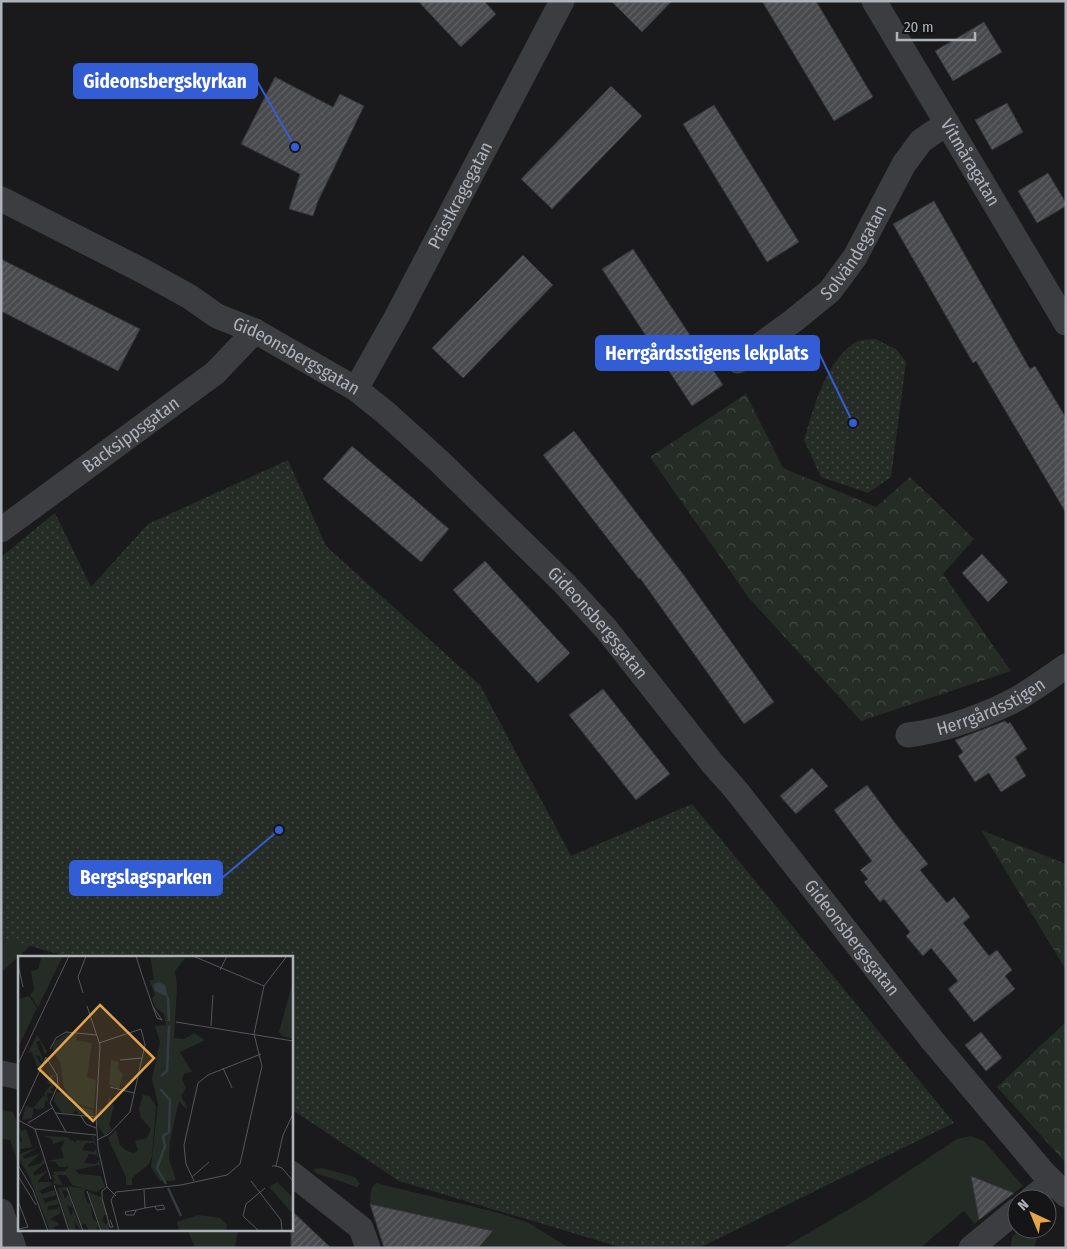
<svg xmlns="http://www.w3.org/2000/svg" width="1067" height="1249" font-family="'Fira Sans Condensed',sans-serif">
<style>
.grass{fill:#242c25}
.forest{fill:url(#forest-crowns)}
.park{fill:url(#park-dots)}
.building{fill:url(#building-hatch);stroke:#343538}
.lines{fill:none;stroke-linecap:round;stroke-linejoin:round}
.minor{stroke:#3b3d41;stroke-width:25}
.labels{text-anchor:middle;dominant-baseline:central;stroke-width:4.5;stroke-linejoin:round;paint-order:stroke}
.street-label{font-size:18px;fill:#aeb3ba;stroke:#151517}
.inset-river{fill:none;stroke:#333c41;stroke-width:2.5}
.inset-road{fill:none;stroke:#55575b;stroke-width:1}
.view{fill:#e2a54c;fill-opacity:0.15;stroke:#e2a54c;stroke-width:2.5}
.inset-edge{fill:none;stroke:#aeb3ba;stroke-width:2.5}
.leader{fill:none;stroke:#335dd4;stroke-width:2}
.callout-dot{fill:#335dd4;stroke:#151517;stroke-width:2}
.callout{fill:#335dd4;stroke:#335dd4;stroke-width:2}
.callout-label{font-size:19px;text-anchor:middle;font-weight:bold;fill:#fff}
</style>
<defs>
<pattern id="forest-crowns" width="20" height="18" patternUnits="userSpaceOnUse" patternTransform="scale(1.25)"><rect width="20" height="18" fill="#242c25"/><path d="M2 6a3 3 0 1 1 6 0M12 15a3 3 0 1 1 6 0" fill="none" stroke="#414843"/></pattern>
<pattern id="park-dots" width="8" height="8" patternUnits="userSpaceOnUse" patternTransform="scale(1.25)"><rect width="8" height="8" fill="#242c25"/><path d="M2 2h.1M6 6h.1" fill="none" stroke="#414843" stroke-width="1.8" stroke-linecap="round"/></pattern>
<pattern id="building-hatch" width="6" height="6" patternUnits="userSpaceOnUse" patternTransform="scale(1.25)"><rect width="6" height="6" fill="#494a4e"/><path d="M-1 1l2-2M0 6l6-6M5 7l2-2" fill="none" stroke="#616265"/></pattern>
</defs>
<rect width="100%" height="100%" fill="#1a1a1c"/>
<path class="grass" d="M1,925L32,944L1,973Z
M1,1110L13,1112L19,1127V1166L10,1140L1,1139Z
M970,1136L984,1141L1023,1186L1014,1193L972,1176L979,1220L975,1224L964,1211L920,1248H783L868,1198L957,1139Z
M322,1168L355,1177L360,1184L357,1187L316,1173L313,1169Z
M376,1183L499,1213L529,1223L569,1248H478L493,1231L370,1204C371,1196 369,1188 376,1183Z
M1021,1229H1040L1034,1248H1011L1012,1237Z
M188,1230H238L235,1248H195Z"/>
<path class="forest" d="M746,394L783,468L876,507L910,477L974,539L943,574L1011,671L861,721L749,598L650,457Z
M981,830L1066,864V970Z
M1066,1022V1163L997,1087Z"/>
<path class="park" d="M875,339L896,349L906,362L891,477L868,493L821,477L804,440C814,408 825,361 856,342C861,339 869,340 875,339Z
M288,460L326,546L480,685L571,856L692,804L954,1123L699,1248H623L399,1181L291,1109V958H71L1,937V557L55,513L91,587L148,524Z"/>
<path class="building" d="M418,1H484L496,14L461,47Z
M611,1H672L642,32Z
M762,1H816L873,97L834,121Z
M984,22L1002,52L953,81L935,51Z
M275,77L333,107L340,94L364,106L318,201L313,216L289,209L300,174L241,144Z
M611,86L642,116L552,209L521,179Z
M1007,103L1023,132L992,150L975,120Z
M714,105L799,242L767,262L683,124Z
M1048,173L1066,203V206L1037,223L1018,191Z
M934,201L1030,369L1035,366L1066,418V513L976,361L973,363L893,224Z
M633,249L723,385L692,406L602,269Z
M523,255L553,285L463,378L432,348Z
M1,259L140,329L118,371L1,311Z
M574,431L683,574L774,702L744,724L640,578L639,579L543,455Z
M352,446L449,529L421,562L323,479Z
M982,554L1008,582L988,602L962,573Z
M485,561L570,653L538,683L453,590Z
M603,689L670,774L636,800L569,715Z
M1005,721L1008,724L1010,722L1027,749L1015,757L1026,776L1001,792L989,773L975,782L958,756L963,752L955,740Z
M812,768L828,786L796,814L780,796Z
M867,785L895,823L928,864L920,870L947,903L954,897L970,917L963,923L989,956L997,950L1012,970L1005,976L1015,989L974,1022L948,989L958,981L931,948L923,956L906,936L910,932L884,899L880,902L864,882L868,879L860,870L872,861L834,810Z
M981,1032L1002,1058L986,1071L965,1045Z
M971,1176L1014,1193L979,1220Z
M370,1204L493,1231L478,1248H384Z
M291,1210L331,1248H291Z"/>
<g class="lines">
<g class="minor">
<path id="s1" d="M874,1L1066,323"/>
<path id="s2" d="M1,199L143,271L190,297L217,316L255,331L356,389L386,413L439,461L564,583L607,630L712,763L736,790L932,1040L1042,1171L1066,1195"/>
<path id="s3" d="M738,361L793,321L830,291L855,257L904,164L921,141L947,123"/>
<path id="s4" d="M356,389L397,316L562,1"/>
<path id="s5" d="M1,530L215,373L255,331"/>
<path id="s6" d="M908,735C942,731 977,718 1007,704C1028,694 1047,679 1066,666"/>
<path d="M1,1073L19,1077"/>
<path d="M291,1173L361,1228L368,1248"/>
<path d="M1031,1199L1052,1182"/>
<path d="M1,1211L14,1248"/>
<path d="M971,1248L1017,1210"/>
</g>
</g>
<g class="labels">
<g class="street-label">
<text stroke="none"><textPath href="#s1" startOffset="188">Vitmåragatan</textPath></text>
<text stroke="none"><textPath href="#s4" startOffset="220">Prästkragegatan</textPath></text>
<text stroke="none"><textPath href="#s3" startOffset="161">Solvändegatan</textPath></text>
<text stroke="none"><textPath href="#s2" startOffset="335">Gideonsbergsgatan</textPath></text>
<text stroke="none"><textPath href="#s5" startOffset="161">Backsippsgatan</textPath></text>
<text stroke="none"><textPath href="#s2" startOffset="740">Gideonsbergsgatan</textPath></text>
<text stroke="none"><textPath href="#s6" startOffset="88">Herrgårdsstigen</textPath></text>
<text stroke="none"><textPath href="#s2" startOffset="1145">Gideonsbergsgatan</textPath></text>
</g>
</g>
<g transform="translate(18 956)">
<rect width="275" height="275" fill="#1a1a1c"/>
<path d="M19,79L29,95L27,99L22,85L18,86L25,103L23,106L22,100L17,99L23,108L20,113L14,96L10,97ZM33,119H38L32,125L36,130L32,134L36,137H29L30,146L28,144L26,152L21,153L25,155L16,152L14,162L4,164L8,150L15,152L25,140L29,141L26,138L33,129L29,127ZM43,128L54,148L75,154L76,160L60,158L58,154L54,158L44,157L36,145L38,136H47ZM0,170L3,175L8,173L14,191L3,193L1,198L21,191L5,200L6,203L23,197L10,209L11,211L23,207L25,203L27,207L15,217L16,220L29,215L19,226H33L34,229L21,235L24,238L36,234L38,239L25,243L23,240L27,247L39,243L41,248L30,250L29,254L39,253L40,250L42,253L43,257L32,263L42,268L35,272L42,275H32L12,222L0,201V186L4,185ZM25,180L49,181L58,188V184L76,185L73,180L76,181L78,191L76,187H68L64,194L76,196L78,193L81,203L78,199L71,198L66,207L78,208L81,204L83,215L81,209L57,214L61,218L83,220L87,231L78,236L54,229L48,219H39L45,229L35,228L37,224L34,219H37L34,216L47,215L50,212L49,208L48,211H41L38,206L29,205L46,202L43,192L47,184L35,188L34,183ZM50,230L67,233L66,237L70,248L72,246L75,264H78L82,273L79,270V275H71L67,267L63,269ZM49,231L50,236L44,233L47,243L50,237L53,243L55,252L49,249L53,260L55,253L64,275L56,265L58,275H52L38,232L44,244L40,232ZM70,236L83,241L90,259H86L84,265L88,268L91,265V275H84ZM180,259L202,262L209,269L208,275H161L159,266Z" fill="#242c25"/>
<path d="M273,32H275V83L264,80L261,76ZM11,40L19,52L0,92V43ZM93,104L101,106L99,112L105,118L101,133L91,128ZM125,139L131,140L138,150L134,200L131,208L114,222V229H108V221L90,182L98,174L102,189L109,195L116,197L120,194L117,185L129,182L133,173L123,162L121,152ZM91,140L96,150L91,169L94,173L87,180L79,169L80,153H88ZM50,184L56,185L59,189L58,210L53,209L44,192Z" fill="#242c25"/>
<path d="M24,0H45L20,51L12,39L16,34L13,15L20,13ZM132,0L167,2L157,15L159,30L156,82L166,83L176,77L187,84L162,96L174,116L166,118L164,123L168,132L163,140L169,151V154L161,145L152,185L151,203L158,224L154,225H142L133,211L140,148L134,123L142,86L137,70L148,69L146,58L137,51L134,42L137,39L131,24H136ZM49,77L60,78L58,84L74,87L69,121L78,124L76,153L54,146L45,129L43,109L35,94V87ZM259,226L275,242V271V258L251,231Z" fill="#242c25"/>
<path d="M140,26L147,29L150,41L137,35L135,29Z" fill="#333c41"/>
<path class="inset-river" d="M150,41L151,65M143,120L149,115L151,70M142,133L152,144L151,176L145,180L147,190L139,212L148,228M150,232L163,260"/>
<path class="inset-road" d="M118,0L124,19L135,51L139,62L144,64L135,51M175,0L246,30M0,8L5,31M202,14L209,0M65,37L60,21L68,0M69,50L82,89L78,160L80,192L89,231L98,240M158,66L275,85M193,70L195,39M32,93L38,82L48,76L79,79M28,101L39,119L40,129L32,147L48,176M102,104L124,102M0,108L51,0M205,112L214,132M92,131L116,137M37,157L78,161M63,160L68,168L78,172M0,162L28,101M0,164L17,173L33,223M10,167L34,152M17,173L78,179M79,184L91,178L112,156L127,89L123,73L81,87M0,209L15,234L30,275M254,210H258L265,179L275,158M258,210L264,212L275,225M0,220L18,249M174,221L191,206M176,225L168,208L166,189L180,127L190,119L243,98M233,225L263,264L264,275M36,229L51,275M89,231L84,235V242L92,271H95L92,264M49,232L65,275M126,234L127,252L145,249L147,253L139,254L137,251M69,235L83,275M0,245L10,271L0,273M118,254L116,259H108L107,256L118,254L127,252M101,275L93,244L98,236L163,229L209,219L222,208L244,110L236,78L246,30L269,0M241,275L225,260L228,248L247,232"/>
<path class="view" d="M82,49L136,102L75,165L21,113Z"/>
<rect width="275" height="275" class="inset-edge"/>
</g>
<path class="leader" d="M295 147L257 81M853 423L819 353M279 830L222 878"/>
<g class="callout-dot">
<circle cx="295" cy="147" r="5"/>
<circle cx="853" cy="423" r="5"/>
<circle cx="279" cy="830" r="5"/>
</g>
<g class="callout">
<rect x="74" y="64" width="183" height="34" rx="5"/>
<rect x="596" y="336" width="223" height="34" rx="5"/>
<rect x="70" y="861" width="152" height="34" rx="5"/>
</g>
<g class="callout-label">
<text x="165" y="88">Gideonsbergskyrkan</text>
<text x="707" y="360">Herrgårdsstigens lekplats</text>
<text x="146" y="884">Bergslagsparken</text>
</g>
<rect width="1067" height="1249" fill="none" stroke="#aeb3ba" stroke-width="5"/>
<g transform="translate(1032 1214) rotate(316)"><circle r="24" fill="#151517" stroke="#525458"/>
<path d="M0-4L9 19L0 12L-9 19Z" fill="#e2a54c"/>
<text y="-8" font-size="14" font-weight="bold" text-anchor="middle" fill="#aeb3ba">N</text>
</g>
<path d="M897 32v8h78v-8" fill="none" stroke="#aeb3ba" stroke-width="2.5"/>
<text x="904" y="32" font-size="15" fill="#aeb3ba" stroke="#151517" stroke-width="4" paint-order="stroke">20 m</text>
</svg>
